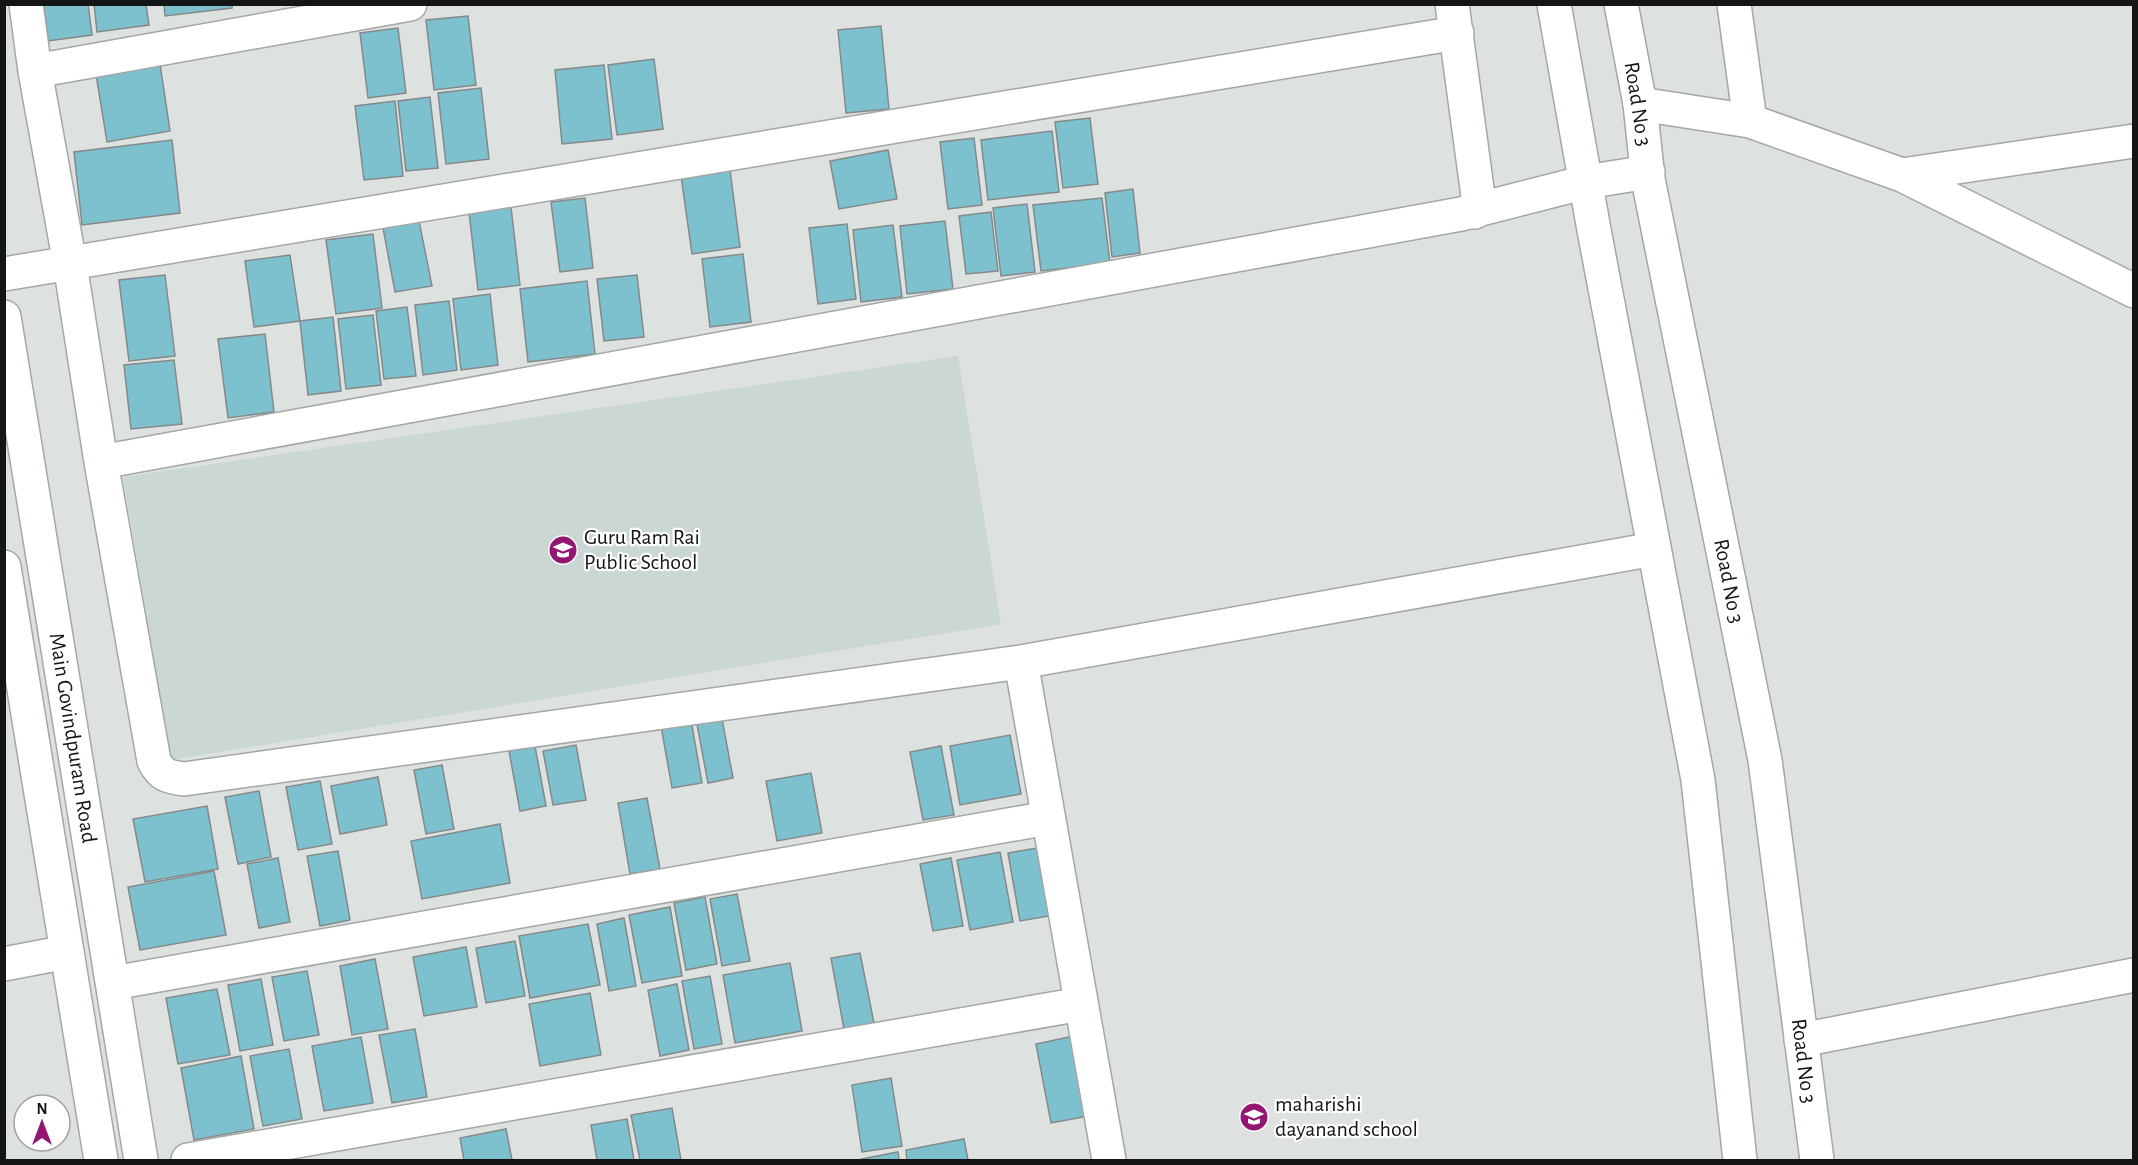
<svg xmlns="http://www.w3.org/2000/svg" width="2138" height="1165" font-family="'Alegreya Sans',sans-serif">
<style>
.built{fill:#cbd7d4}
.building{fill:#7dc0ce;stroke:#85898a;stroke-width:1.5}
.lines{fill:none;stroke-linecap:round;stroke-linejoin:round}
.minor-casing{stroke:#a4a7a7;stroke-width:36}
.tertiary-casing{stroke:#a4a7a7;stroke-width:36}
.minor{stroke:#fff;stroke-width:33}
.tertiary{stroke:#fff;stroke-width:33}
.labels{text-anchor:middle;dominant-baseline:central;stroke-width:4.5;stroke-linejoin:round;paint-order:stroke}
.street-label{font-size:22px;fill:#141615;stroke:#fff}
.poi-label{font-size:22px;fill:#141615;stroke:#fff;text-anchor:start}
</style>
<rect width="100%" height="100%" fill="#dde1e0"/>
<path class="built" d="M958,356L1001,624L171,760L123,477Z"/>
<path class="building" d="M44,4H88L92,35L48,41Z
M94,4H146L149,25L97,32Z
M164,4H232V8L165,16Z
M468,16L476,85L434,90L426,20Z
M881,26L889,109L846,113L838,30Z
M398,28L406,93L368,98L360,33Z
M654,59L663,129L617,135L608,65Z
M160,64L170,131L107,142L96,74Z
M604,65L612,139L562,144L555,70Z
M481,88L489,159L446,164L438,93Z
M430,97L438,168L406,171L398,101Z
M395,101L403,176L364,180L355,106Z
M1090,118L1098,184L1063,188L1055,122Z
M1052,131L1059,192L988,200L981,140Z
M974,138L982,205L948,209L940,142Z
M172,140L180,213L82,225L74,152Z
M888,150L897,199L839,209L830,161Z
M730,170L740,247L692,254L681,176Z
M1133,189L1140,253L1112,257L1105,193Z
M585,198L593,268L560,272L551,202Z
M1102,198L1110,263L1041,271L1033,205Z
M1027,204L1035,272L1001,276L993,208Z
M511,207L520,285L478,290L469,212Z
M991,212L998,271L966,274L959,216Z
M419,221L432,286L395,292L383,228Z
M945,221L953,289L907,294L900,226Z
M847,224L856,299L818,304L809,228Z
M893,225L902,297L861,302L853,230Z
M373,234L382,308L336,314L326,240Z
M743,254L751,322L710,327L702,259Z
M290,255L300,321L254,327L245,261Z
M165,275L175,356L129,361L119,280Z
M637,275L644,337L604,341L597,279Z
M587,281L595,354L528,362L520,289Z
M490,294L498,365L461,370L453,299Z
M449,301L457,370L423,375L415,305Z
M407,307L416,376L384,379L376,311Z
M373,315L381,385L346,389L338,319Z
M333,317L341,391L308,395L300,321Z
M265,334L274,412L228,418L218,339Z
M174,360L182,424L131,429L124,365Z
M722,719L733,778L708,783L697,724Z
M691,720L702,783L672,788L661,726Z
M1010,735L1021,794L960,805L950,746Z
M576,745L586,800L553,805L543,751Z
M535,746L546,806L520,811L509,751Z
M941,746L954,815L923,820L910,752Z
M442,765L454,829L426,834L414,770Z
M811,773L822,833L777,841L766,781Z
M378,777L387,825L340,834L331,786Z
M320,781L332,844L298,850L286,787Z
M259,791L271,857L238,864L225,797Z
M647,798L660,869L630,874L618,803Z
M207,806L218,869L145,882L133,819Z
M500,824L510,883L422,899L411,841Z
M1037,848L1049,916L1020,921L1008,853Z
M338,851L350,920L320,926L307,856Z
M1000,852L1013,922L970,930L957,860Z
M278,858L290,922L259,928L247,864Z
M951,858L963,926L933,931L920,864Z
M214,871L226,935L140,950L128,887Z
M737,894L750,961L722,966L710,899Z
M705,897L717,964L686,970L674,903Z
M670,907L682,976L642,983L629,915Z
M624,918L636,986L609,991L597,924Z
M588,924L600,985L530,998L519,936Z
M515,941L525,996L486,1003L476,948Z
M466,947L477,1007L424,1016L413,957Z
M860,953L874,1023L844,1029L831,958Z
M375,959L388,1029L352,1035L340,966Z
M790,963L802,1031L735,1043L723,975Z
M307,971L319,1035L284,1041L272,977Z
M710,976L722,1044L694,1049L682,981Z
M261,979L273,1045L240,1051L228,985Z
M677,984L689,1050L660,1056L648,990Z
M217,989L230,1055L178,1064L166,998Z
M590,993L601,1055L540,1066L529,1004Z
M415,1029L427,1097L392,1103L379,1035Z
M1074,1036L1089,1116L1051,1123L1036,1044Z
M361,1037L373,1103L324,1111L312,1046Z
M289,1049L302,1119L263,1126L250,1056Z
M241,1056L254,1129L194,1140L181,1068Z
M891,1078L902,1146L862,1152L852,1085Z
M672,1108L681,1160H640L631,1115Z
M627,1119L634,1160H597L591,1125Z
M506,1129L512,1160H464L460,1138Z
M964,1139L968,1160H907L906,1150Z
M898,1152L899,1160H861V1159Z"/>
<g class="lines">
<g class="minor-casing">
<path id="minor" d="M26,4L35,71L70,264L101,462L154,761C161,775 168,777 184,779L1021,662L1109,1160
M1452,4L1478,196L1475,212
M1734,4L1750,121
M35,71L410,4
M1640,104L1750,121L1902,175L2134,291
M1902,175L2134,141
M4,274L1457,33
M101,462L1461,214L1586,182
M1021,662L1654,549
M4,964L67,952
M113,983L1048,818
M1801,1040L2134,975
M188,1160L1081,1004"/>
</g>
<g class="tertiary-casing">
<path id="tertiary" d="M1554,4L1594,230L1698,780L1740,1160
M1621,4L1640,104L1648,179L1765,760L1817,1160
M1586,182L1648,172
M4,317L141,1160
M4,567L101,1160"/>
</g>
<use href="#minor" class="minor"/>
<use href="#tertiary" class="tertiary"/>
</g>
<defs>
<g id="school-disc" transform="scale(1.5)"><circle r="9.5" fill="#931772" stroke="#fff"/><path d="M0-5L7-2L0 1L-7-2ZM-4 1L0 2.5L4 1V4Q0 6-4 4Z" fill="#fff"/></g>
</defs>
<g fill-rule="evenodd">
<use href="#school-disc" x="563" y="550"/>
<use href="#school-disc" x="1254" y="1117"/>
</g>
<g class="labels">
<g class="street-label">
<text transform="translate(1638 104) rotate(81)">Road No 3</text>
<text transform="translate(1729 581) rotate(79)">Road No 3</text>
<text transform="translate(73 738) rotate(81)">Main Govindpuram Road</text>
<text transform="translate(1804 1061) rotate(83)">Road No 3</text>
</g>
<g class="poi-label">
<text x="584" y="537">Guru Ram Rai<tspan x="584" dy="25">Public School</tspan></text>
<text x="1275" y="1104">maharishi<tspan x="1275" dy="25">dayanand school</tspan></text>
</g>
</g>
<rect width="2138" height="1165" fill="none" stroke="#141615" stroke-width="12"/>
<g transform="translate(42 1123)"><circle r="28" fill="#ffffff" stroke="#a1a2a1" stroke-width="1.5"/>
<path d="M0-4.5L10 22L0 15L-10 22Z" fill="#931772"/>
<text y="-9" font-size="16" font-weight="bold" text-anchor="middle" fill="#141615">N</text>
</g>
</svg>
